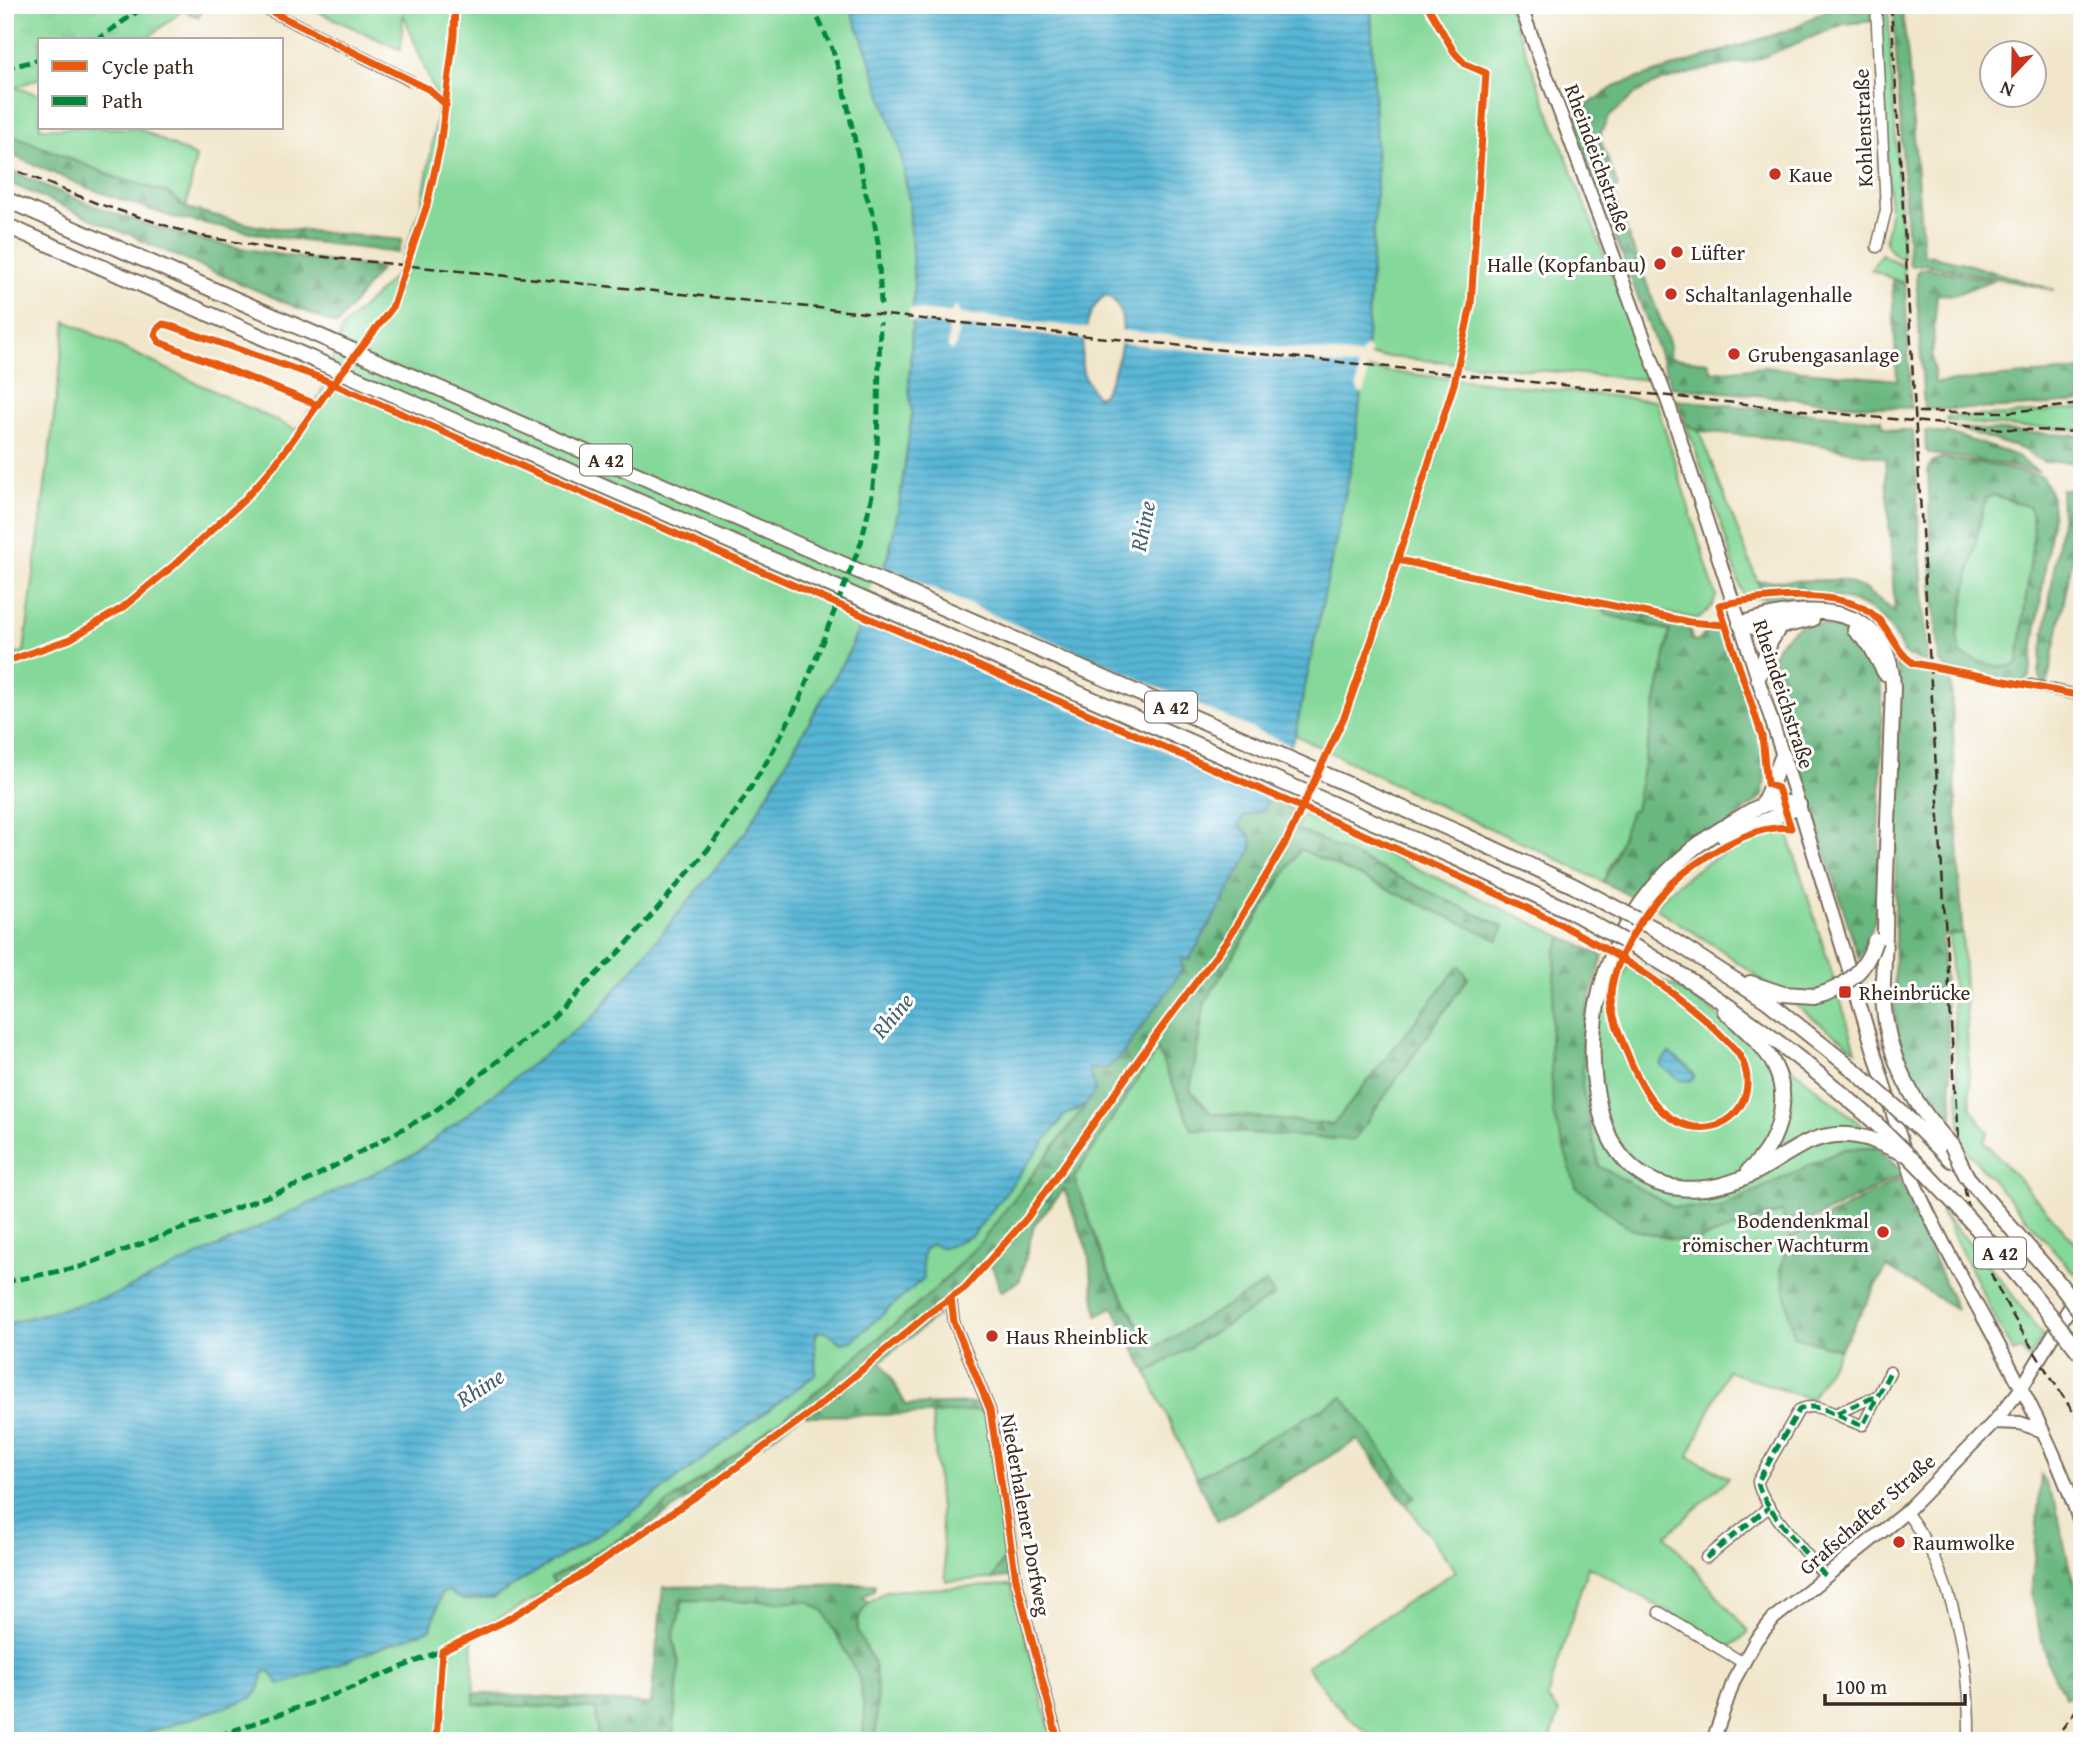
<svg xmlns="http://www.w3.org/2000/svg" width="2087" height="1746" font-family="'Gentium Book Plus',serif">
<style>
.green{fill:#84d899;stroke:#60815c;stroke-width:2}
.forest{fill:url(#forest-firs);stroke:#537150;stroke-width:2;fill-rule:evenodd}
.park{fill:url(#park-tufts);stroke:#60815c;stroke-width:2}
.water{fill:url(#water-rules);stroke:#49707a;stroke-width:2;fill-rule:evenodd}
.pier{fill:#f1e6cb}
.lines{fill:none;stroke-linecap:round;stroke-linejoin:round}
.minor-casing{stroke:#7b6c5b;stroke-width:13}
.major-casing{stroke:#7b6c5b;stroke-width:16}
.highway-casing{stroke:#7b6c5b;stroke-width:18}
.minor{stroke:#fff;stroke-width:10}
.major{stroke:#fff;stroke-width:12}
.highway{stroke:#fff;stroke-width:14}
.rail{stroke:#3b2a1e;stroke-width:2.5;stroke-dasharray:10 5;stroke-linecap:butt}
.highway-bridge-casing{stroke:#7b6c5b;stroke-width:18;stroke-linecap:butt}
.highway-bridge{stroke:#fff;stroke-width:14}
.quiet{stroke:#00873e;stroke-width:5;stroke-dasharray:10 5;stroke-linecap:butt}
.cycleway-casing{stroke:#fff;stroke-width:11}
.cycleway{stroke:#e8590c;stroke-width:7}
.poi-dot{fill:#c8321e;stroke:#fff;stroke-width:2.5}
.labels{text-anchor:middle;dominant-baseline:central;stroke-width:6;stroke-linejoin:round;paint-order:stroke}
.shield{fill:#fff;stroke:#766a62;stroke-width:2}
.shield-label{font-size:19px;font-weight:bold;fill:#3b2a1e}
.street-label{font-size:21px;fill:#3b2a1e;stroke:#fff}
.poi-label{font-size:21px;fill:#3b2a1e;stroke:#fff;text-anchor:start}
.water-label{font-size:23px;font-style:italic;fill:#466268;stroke:#fff}
</style>
<defs>
<pattern id="forest-firs" width="22" height="20" patternUnits="userSpaceOnUse" patternTransform="scale(1.75)"><rect width="22" height="20" fill="#6bb881"/><path d="M5 1l3.5 6h-7zM16 11l3.5 6h-7z" fill="#599669"/></pattern>
<pattern id="park-tufts" width="24" height="20" patternUnits="userSpaceOnUse" patternTransform="scale(1.75)"><rect width="24" height="20" fill="#84d899"/><path d="M3 7l-1-3M5 7V3M7 7l1-3M15 17l-1-3M17 17v-4M19 17l1-3" fill="none" stroke="#73ba83"/></pattern>
<pattern id="water-rules" width="6" height="5" patternUnits="userSpaceOnUse" patternTransform="scale(1.75)"><rect width="6" height="5" fill="#57b6d6"/><path d="M0 2.5h6" fill="none" stroke="#4994ad"/></pattern>
</defs>
<rect width="100%" height="100%" fill="#fff"/>
<filter id="ink" filterUnits="userSpaceOnUse"><feTurbulence type="fractalNoise" baseFrequency=".0143" numOctaves="2"/><feDisplacementMap in="SourceGraphic" scale="14" xChannelSelector="R" yChannelSelector="G"/><feConvolveMatrix kernelMatrix="1 2 1 2 8 2 1 2 1" color-interpolation-filters="sRGB"/></filter>
<filter id="wash" filterUnits="userSpaceOnUse"><feTurbulence type="fractalNoise" baseFrequency=".00686" numOctaves="4" result="noise"/><feDisplacementMap in="SourceGraphic" scale="28" xChannelSelector="R" yChannelSelector="G"/><feGaussianBlur stdDeviation="1.57" result="paint"/><feColorMatrix in="noise" values="0 0 0 0 0 0 0 0 0 0 0 0 0 0 0 0 0 1.4 0 .05"/><feComposite in="paint" operator="in"/></filter>
<g filter="url(#wash)">
<rect width="100%" height="100%" fill="#f1e6cb"/>
<path class="green" d="M304,5H849L868,54L900,150L909,200L914,286L909,388L912,413L899,507L889,553L848,654L747,830L592,1019L412,1160L115,1299L5,1329V657L24,652L66,321L296,430L319,397L343,327L397,274L422,204L439,104L403,13L401,50Z
M1371,5H1508L1652,380L1366,355L1377,177Z
M1879,5H1888L1903,260C1875,242 1888,239 1890,212Z
M5,84L40,95V128H138L196,157L186,208L168,193L117,178L5,132Z
M1881,254L1903,266L1905,284L1871,270Z
M1364,369L1656,401L1716,596L1713,605L1699,619L1597,600V606L1608,615L1670,630L1635,810L1603,882L1547,854L1425,799L1295,735L1353,457Z
M2082,408V430L2001,426L1947,421V417L2010,415Z
M1686,424L1699,431L1764,598H1744L1716,508Z
M1993,495L2030,507L2034,532L2018,663C2002,672 1980,662 1964,656L1960,654L1957,636L1983,507L1987,498Z
M1303,815L1563,937L1556,950L1550,1044L1576,1187L1689,1243L1783,1212L1789,1238L1781,1269L1794,1337L1840,1349L1811,1399L1727,1371L1689,1456L1729,1478L1666,1536L1749,1632L1730,1647L1588,1566L1547,1698L1559,1713L1550,1741H1381C1345,1720 1330,1698 1306,1666L1456,1571L1406,1504L1415,1497L1343,1398L1196,1478L1147,1373L1274,1296L1265,1283L1152,1350L1107,1270L1074,1178L1158,1048L1193,1129L1354,1140L1459,966L1333,1125L1211,1113L1190,1090L1205,1002L1301,848L1498,939L1504,927L1296,829Z
M1776,830L1788,834L1856,1050L1720,949L1654,907C1687,869 1730,848 1776,830Z
M1962,933L1971,1109L1988,1132L1984,1141L2082,1250V1262L2075,1274L1961,1144L1949,934Z
M1627,966L1678,988L1776,1055L1870,1132L1877,1148L1844,1149L1718,1209L1673,1207L1599,1166L1582,1086L1585,1017L1591,998L1604,1003L1619,1001L1618,991Z
M1085,1106L981,1242L932,1292L802,1404L624,1536L551,1578L557,1587L472,1632L474,1704L597,1709L598,1741H124L252,1698L259,1690L264,1672L270,1671L278,1683L431,1629L441,1593L449,1591C466,1607 472,1597 492,1599L627,1516L815,1375C817,1360 812,1346 817,1332H827L841,1343L922,1264L923,1251L931,1244L945,1247L973,1235L1065,1115Z
M1941,1211L1999,1277L2043,1336L2029,1359L2021,1350L2013,1353Z
M986,1410L999,1471L1006,1555L992,1579L946,1581L932,1414Z
M1011,1585L1053,1741H876L875,1668L857,1635L860,1612L869,1602L886,1591Z
M683,1599L809,1602L824,1611L860,1678L865,1717L861,1741H679L673,1737L679,1663L673,1638Z"/>
<path class="forest" d="M1836,5H1872L1873,21L1844,24L1756,60L1707,69L1662,81L1639,91L1608,118L1601,132L1600,139L1618,187L1614,191L1622,219L1670,345L1669,358L1708,362L1712,372L1763,367L1897,380L1892,279L1905,284L1911,408L1880,407L1672,387L1573,126L1579,111L1617,85L1789,30Z
M1893,5H1901L1908,57L1923,254L1960,262L2054,290L1924,264L1912,266L1909,264Z
M5,132L117,178L168,193L186,208L256,226L402,240L398,253L269,236L172,217L88,188L5,152Z
M5,168C70,198 137,225 207,241C264,254 323,261 381,268L337,325L140,240L130,233L126,234L5,181Z
M1927,268L1992,280L1954,295L1937,294L1932,355L1935,383L2082,370V401C2029,408 1976,410 1924,409L1916,273L1919,270Z
M1677,400L1881,420L1882,426L1894,430H1913L1927,662L1907,656C1900,648 1897,636 1890,628C1858,588 1809,594 1764,598L1757,581L1842,580L1865,589L1895,612L1885,458L1794,440L1699,431L1686,424Z
M1955,428L2082,436V462H2044L2022,449Z
M1925,431L1945,434L1946,432L2014,455L2039,472L1967,458L1930,454L1926,450Z
M1941,458L1981,463L2042,476L2051,495L2053,512L2030,675L2023,682L1953,670L1945,667L1939,661L1932,582L1928,468L1933,461ZM1993,495L2030,507L2034,532L2018,663C2002,673 1980,662 1964,656L1960,654L1957,636L1983,507L1987,498Z
M2061,489H2082V512L2047,686L2042,682L2039,673L2062,514Z
M1597,605L1684,623L1690,630L1692,640L1698,641L1708,631H1724C1743,675 1771,748 1763,796L1636,899L1603,882L1614,860L1631,810H1635L1670,631L1608,615Z
M1808,624L1825,625L1846,632L1862,645L1876,668L1881,688L1882,729L1878,894L1875,920L1859,959L1779,702C1774,674 1763,655 1788,634C1795,629 1799,626 1808,624Z
M1894,660L1949,672L1951,684L1962,933L1942,936L1954,1136C1915,1094 1904,1068 1894,1012L1898,672Z
M1269,797L1295,811L1289,825L1504,927L1498,940L1300,849L1205,1002L1190,1090L1211,1113L1333,1125L1459,966L1468,978L1354,1140L1192,1129L1157,1049L1074,1178L1107,1270L1152,1349L1266,1283L1274,1296L1147,1373L1113,1307L1097,1315L1088,1252L1064,1189L1034,1225L1020,1280L1001,1292L993,1268L986,1260L964,1285L932,1307L938,1315L881,1361L906,1405L981,1403L986,1410L932,1414L808,1416L803,1414L713,1482L557,1587L551,1578L624,1536L802,1404L932,1292L981,1242L1085,1106L1089,1069L1108,1068L1181,958L1190,959L1252,849L1251,837L1239,826L1244,816L1263,810Z
M1563,937L1603,956L1585,1017L1582,1086L1599,1166L1673,1207L1718,1209L1844,1149L1877,1148L1905,1173L1788,1232L1782,1212L1690,1243L1630,1229L1576,1187L1553,1113L1550,1044L1556,950Z
M1899,1179L1956,1309L1887,1267L1840,1349L1794,1337L1781,1268L1789,1238Z
M1343,1397L1416,1497L1406,1504L1358,1440L1218,1521L1196,1478Z
M2041,1475L2056,1506L2070,1570L2082,1605V1681L2066,1698L2048,1664L2031,1597Z
M1006,1555L1009,1577L992,1579Z
M875,1584L874,1590L862,1597L869,1602C841,1634 871,1642 875,1670C879,1692 876,1718 876,1741H861L865,1717L859,1678L824,1611L809,1602L683,1600L673,1638L679,1663L673,1736L679,1741H598L596,1709L474,1704V1693L651,1704L663,1587Z"/>
<path class="park" d="M16,5H205L198,17L183,10L145,40H40V78L11,89L5,86V23Z"/>
<path class="water" d="M849,5H1371L1377,177L1366,355L1353,457L1295,735L1263,810L1244,816L1239,825L1251,837L1252,849L1190,959H1181L1182,969L1172,985L1120,1057L1108,1068L1089,1069L1096,1089L1085,1106L1065,1115L973,1235L945,1248L931,1244L924,1250L922,1264L924,1278L852,1341L841,1343L827,1332H817C812,1346 817,1360 815,1375L627,1516L492,1599C472,1597 466,1607 449,1591L441,1593L431,1629L284,1684L278,1683L270,1671L264,1672L259,1690L252,1698L124,1741H5V1324L114,1295L417,1153L594,1016L747,830L848,654L889,553L899,507L912,413L909,388L914,286L909,200L900,150L868,54ZM1107,295C1137,314 1117,371 1103,394L1097,397C1092,390 1085,380 1083,372C1078,353 1087,303 1107,295Z
M1669,1053L1688,1067L1694,1074V1078L1690,1081L1680,1080L1662,1067L1660,1064Z"/>
<path class="pier" d="M956,306L960,314L1090,328L1089,340L959,326L956,346L952,351L948,347L949,326L909,321L910,309L950,313Z
M1118,330L1359,355L1366,346L1370,351L1365,392L1360,394L1357,389L1358,367L1118,343Z
M880,565L1294,747L1272,798L859,617Z"/>
</g>
<g filter="url(#ink)">
<g class="lines">
<g class="minor-casing">
<path id="minor" d="M258,5L411,81
M1876,5L1886,210L1877,247
M2031,685L2082,696
M951,1299L954,1322L990,1410L1016,1579L1058,1741
M1837,1413L1879,1395
M1906,1512C1955,1576 1970,1662 1969,1741
M1706,1558L1769,1507
M1825,1576C1811,1559 1757,1500 1758,1481L1799,1410C1821,1399 1843,1422 1863,1425L1890,1372
M1659,1612L1742,1662"/>
</g>
<g class="major-casing">
<path id="major" d="M1520,5L1669,405L1799,805L1913,1180C1965,1298 2043,1405 2082,1529
M1994,1422L2020,1423L2043,1431
M1713,1741L1734,1680L1756,1640L1774,1618L1906,1512L1994,1422L2021,1389L2082,1287"/>
</g>
<g class="highway-casing">
<path id="highway" d="M5,199L1464,835
M5,225L1454,857
M1740,624C1804,604 1889,598 1893,687L1885,903C1886,930 1884,956 1883,983C1882,1048 1908,1100 1952,1146
M1741,624L1765,630L1812,619
M1855,630L1870,645L1885,673
M1758,678L1770,642L1778,629
M1763,805L1783,755
M1799,805C1765,797 1755,809 1726,826C1637,878 1580,980 1595,1084C1599,1108 1604,1133 1619,1153C1654,1200 1711,1195 1758,1171C1781,1159 1802,1140 1829,1136C1843,1133 1856,1135 1870,1139
M1724,837C1748,824 1776,820 1799,805
M1655,929L1766,1000L1855,1071
M1642,951C1723,998 1796,1053 1866,1114
M1750,983L1783,994L1814,996
M1725,1011C1742,1027 1765,1045 1775,1067C1792,1102 1777,1146 1749,1170
M1912,1122L1951,1160
M1967,1177L2058,1282"/>
</g>
<use href="#minor" class="minor"/>
<use href="#major" class="major"/>
<use href="#highway" class="highway"/>
<path class="rail" d="M1891,5L1959,1158C1964,1186 1969,1215 1978,1242C2002,1308 2045,1367 2082,1426
M5,166L96,203L195,235L315,256L1861,416L1985,428L2082,432
M1918,412H2010L2082,404
M2053,1741L2082,1702"/>
<g class="highway-bridge-casing">
<path id="highway-bridge" d="M1464,835L1572,885L1655,929
M1454,857L1570,911L1642,951
M1814,996C1845,989 1866,971 1875,941
M1855,1071L1912,1122
M1866,1114C1946,1189 2013,1266 2080,1353
M1870,1139L1903,1153
M1952,1146L1967,1177
M2058,1282L2082,1314"/>
</g>
<use href="#highway-bridge" class="highway-bridge"/>
<path class="quiet" d="M812,5L833,51L843,83L866,194L873,214L878,243L881,305
M96,40L147,5
M5,69L40,59
M457,1093L551,1019L626,945L710,847L738,808L769,758L800,699L861,543L872,495L877,450L880,322
M5,1282L80,1267L305,1182L432,1113L456,1095L461,1087
M1837,1413L1879,1395
M1706,1558L1769,1507
M1825,1576C1811,1559 1757,1500 1758,1481L1799,1410C1821,1399 1843,1422 1863,1425L1890,1372
M204,1741L336,1694L446,1649"/>
<g class="cycleway-casing">
<path id="cycleway" d="M258,5L428,89L446,105
M318,405L159,342L155,335L157,329L163,324L168,325L318,377L1431,864C1535,910 1662,966 1738,1053C1766,1096 1725,1144 1678,1122C1655,1111 1642,1087 1632,1065C1624,1045 1612,1020 1611,999C1610,964 1645,910 1669,886C1696,860 1752,823 1791,828L1778,788L1767,784L1762,736L1719,605C1761,597 1843,586 1876,617C1891,630 1896,652 1913,663L2082,696
M1398,560L1689,622L1724,625
M5,662L70,639L122,608L173,566L244,500L274,466L329,389L392,308L427,205L440,147L454,35L455,5
M951,1299L954,1322L990,1410L1016,1579L1058,1741
M436,1741L442,1651L503,1622L580,1576L714,1484L814,1410L932,1311L965,1288L1027,1218L1154,1038L1227,941L1286,842L1345,715L1372,639L1454,384L1471,305L1486,73L1465,64L1454,52L1427,5"/>
</g>
<use href="#cycleway" class="cycleway"/>
</g>
</g>
<g class="poi-dot">
<circle cx="1775" cy="174" r="7"/>
<circle cx="1677" cy="252" r="7"/>
<circle cx="1660" cy="264" r="7"/>
<circle cx="1671" cy="294" r="7"/>
<circle cx="1734" cy="354" r="7"/>
<rect x="1838" y="985" width="14" height="14" rx="3.5"/>
<circle cx="1883" cy="1232" r="7"/>
<circle cx="992" cy="1336" r="7"/>
<circle cx="1899" cy="1542" r="7"/>
</g>
<g class="labels">
<g class="shield">
<rect x="580" y="444.5" width="52" height="31" rx="5"/>
<rect x="1145" y="691.5" width="52" height="31" rx="5"/>
<rect x="1974" y="1237.5" width="52" height="31" rx="5"/>
</g>
<g class="shield-label">
<text x="606" y="460">A 42</text>
<text x="1171" y="707">A 42</text>
<text x="2000" y="1253">A 42</text>
</g>
<g class="street-label">
<text transform="translate(1863 128) rotate(-92)">Kohlenstraße</text>
<text transform="translate(1598 158) rotate(70)">Rheindeichstraße</text>
<text transform="translate(1784 694) rotate(72)">Rheindeichstraße</text>
<text transform="translate(1867 1514) rotate(-41)">Grafschafter Straße</text>
<text transform="translate(1026 1515) rotate(80)">Niederhalener Dorfweg</text>
</g>
<g class="poi-label">
<text x="1789" y="174">Kaue</text>
<text x="1691" y="252">Lüfter</text>
<text x="1646" y="264" text-anchor="end">Halle (Kopfanbau)</text>
<text x="1685" y="294">Schaltanlagenhalle</text>
<text x="1748" y="354">Grubengasanlage</text>
<text x="1859" y="992">Rheinbrücke</text>
<text x="1869" y="1220" text-anchor="end">Bodendenkmal<tspan x="1869" dy="24">römischer Wachturm</tspan></text>
<text x="1006" y="1336">Haus Rheinblick</text>
<text x="1913" y="1542">Raumwolke</text>
</g>
<g class="water-label">
<text transform="translate(1142 526) rotate(-79)">Rhine</text>
<text transform="translate(892 1015) rotate(-50)">Rhine</text>
<text transform="translate(480 1387) rotate(-33)">Rhine</text>
</g>
</g>
<rect width="2087" height="1746" fill="none" stroke="#fff" stroke-width="28"/>
<rect x="38" y="38" width="245" height="91" fill="#ffffff" stroke="#b1aaa5" stroke-width="2"/>
<rect x="52" y="61" width="35" height="10" fill="#e8590c" stroke="#b1aaa5" stroke-width="2"/>
<text x="102" y="74" font-size="21" fill="#3b2a1e">Cycle path</text>
<rect x="52" y="96" width="35" height="10" fill="#00873e" stroke="#b1aaa5" stroke-width="2"/>
<text x="102" y="108" font-size="21" fill="#3b2a1e">Path</text>
<g transform="translate(2013 74) rotate(202)"><circle r="33" fill="#ffffff" stroke="#b1aaa5" stroke-width="2"/>
<path d="M0-5L12 26L0 18L-12 26Z" fill="#c8321e"/>
<text y="-10" font-size="19" font-weight="bold" text-anchor="middle" fill="#3b2a1e">N</text>
</g>
<path d="M1825 1694v10h140v-10" fill="none" stroke="#3b2a1e" stroke-width="3.5"/>
<text x="1835" y="1694" font-size="21" fill="#3b2a1e" stroke="#ffffff" stroke-width="5" paint-order="stroke">100 m</text>
</svg>
